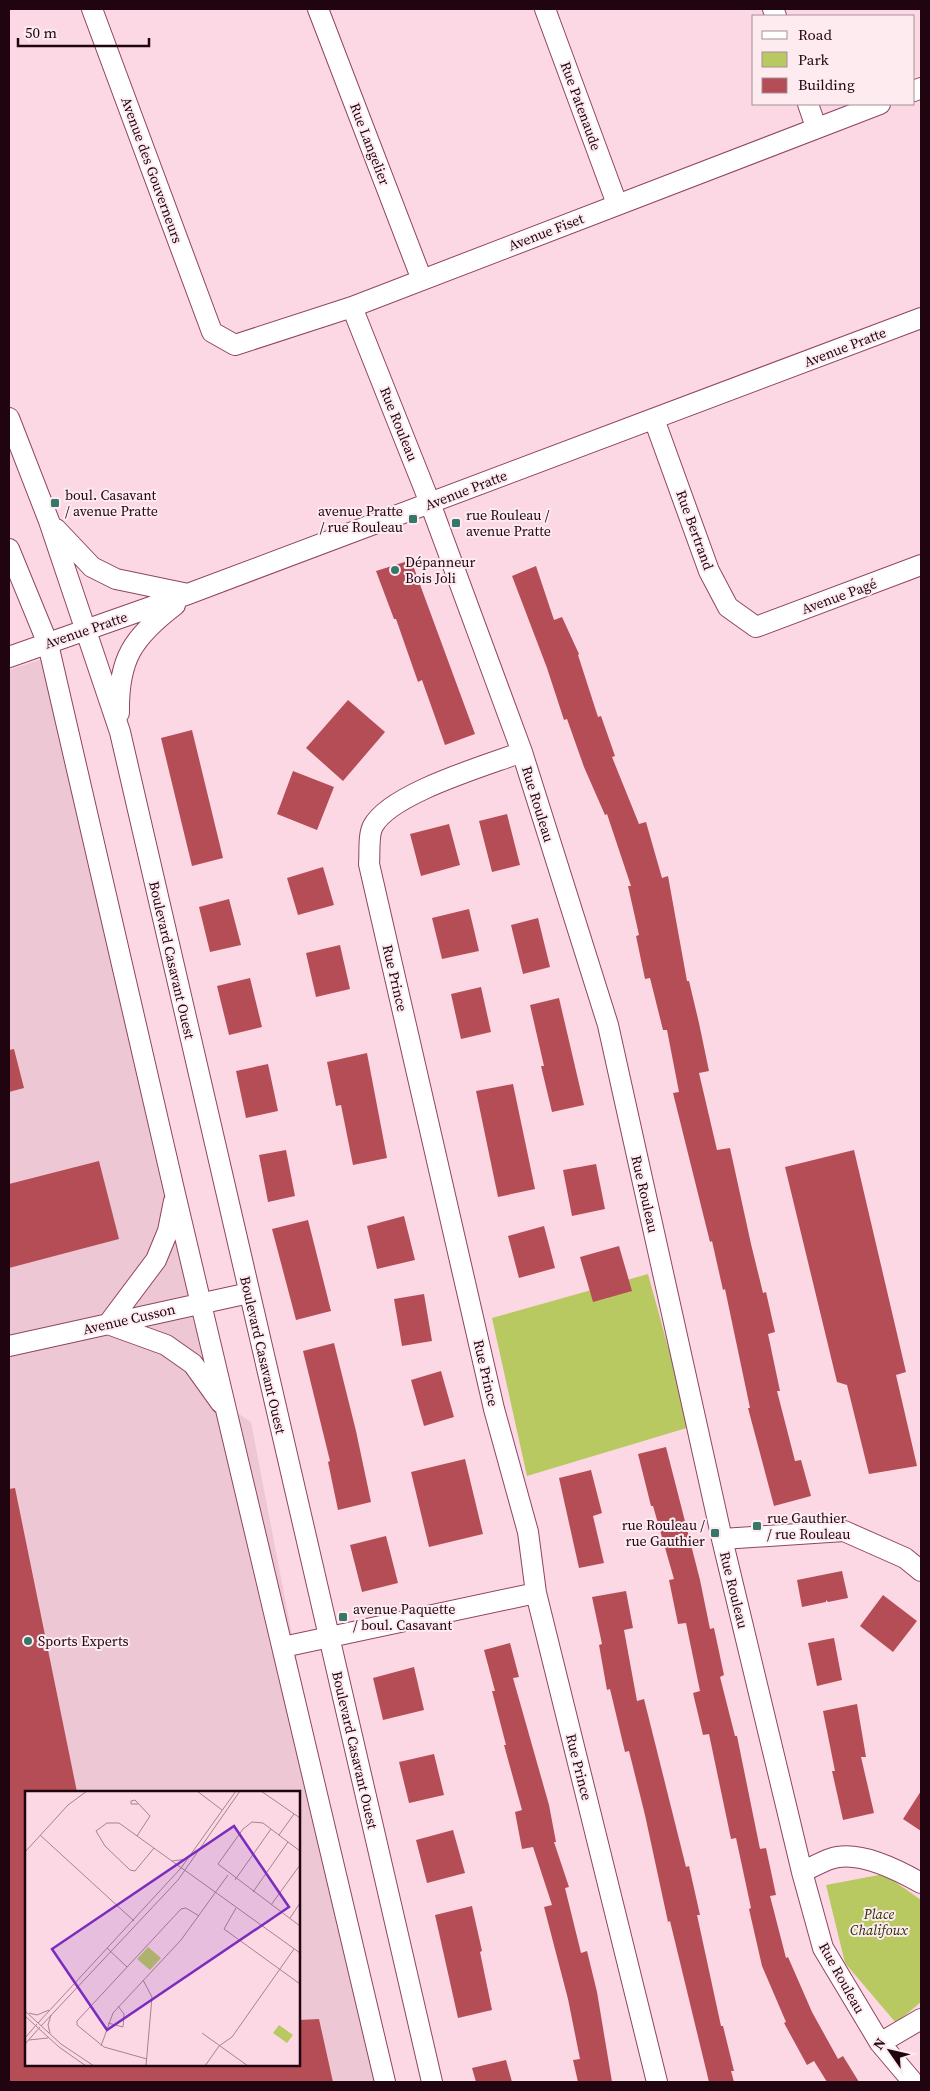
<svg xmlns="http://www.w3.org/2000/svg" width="930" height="2091" font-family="'Source Serif 4',serif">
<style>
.built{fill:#eec7d4;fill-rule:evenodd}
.green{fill:#b9c962}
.building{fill:#b54d57}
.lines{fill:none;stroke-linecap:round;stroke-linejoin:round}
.minor-casing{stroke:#904462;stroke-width:22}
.minor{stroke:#fff;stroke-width:20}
.poi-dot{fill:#357869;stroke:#fdebf0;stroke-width:2}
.labels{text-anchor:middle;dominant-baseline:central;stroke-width:4;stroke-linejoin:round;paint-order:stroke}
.street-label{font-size:14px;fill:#200410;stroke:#fdebf0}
.poi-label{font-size:14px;fill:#200410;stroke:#fdebf0;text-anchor:start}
.park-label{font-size:14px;font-style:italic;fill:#2b3001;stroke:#fdebf0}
.inset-road{fill:none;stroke:#a4838f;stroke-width:1}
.view{fill:#7b2cbf;fill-opacity:0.15;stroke:#7b2cbf;stroke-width:2.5}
.inset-edge{fill:none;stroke:#200410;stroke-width:2.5}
</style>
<rect width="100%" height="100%" fill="#fcd8e4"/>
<path class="built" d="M42,659L210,1392L215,1398L251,1422L378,2082H9V670ZM26,1792H299V2065H26Z"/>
<path class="green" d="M648,1274L690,1427L527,1476L492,1318Z
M884,1874L921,1900V2002L896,2023L845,1963L826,1885Z"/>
<path class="building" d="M411,560L475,734L445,745L422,680L418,682L396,619H394L376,571Z
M536,566L554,620L562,617L579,654L578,655L598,717L601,716L615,756L612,757L639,824L646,822L662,878L668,876L687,981H689L699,1023L709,1071L699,1073L717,1150L730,1148L751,1244L763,1293L766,1292L775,1332L768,1334L780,1391H777L795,1461L801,1460L811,1496L774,1506L748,1408H750L725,1289L723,1290L712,1241L710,1242L673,1093L679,1092L667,1030H663L650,978L645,979L636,936L639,935L628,886H631L607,814L605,815L584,767L567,719L564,720L547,668L512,576Z
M348,700L385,732L343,781L306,748Z
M192,730L223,858L192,866L161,738Z
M293,771L334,787L317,830L277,814Z
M507,814L520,865L492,872L479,821Z
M449,824L460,865L421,876L410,834Z
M323,867L334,905L298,915L287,878Z
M229,899L241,945L210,952L199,907Z
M469,909L479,951L442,959L432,918Z
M538,918L550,967L523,974L511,925Z
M340,945L350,989L316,997L306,953Z
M250,978L262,1027L229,1035L217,986Z
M481,987L491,1032L461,1039L451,994Z
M559,998L584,1105L552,1112L541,1066H544L530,1005Z
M14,1049L24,1088L9,1092V1050Z
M367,1053L387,1158L353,1165L341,1105L336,1106L327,1062Z
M268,1064L278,1111L246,1118L236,1071Z
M513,1084L535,1189L498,1197L476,1091Z
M286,1150L295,1196L268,1202L259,1155Z
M854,1150L906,1372L896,1375L917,1466L869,1474L847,1385L837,1382L785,1167Z
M99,1161L119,1239L9,1268V1184Z
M596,1164L605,1209L572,1216L563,1170Z
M404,1216L415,1260L377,1269L367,1226Z
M308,1220L331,1311L296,1320L272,1229Z
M544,1226L555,1268L519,1278L508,1236Z
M619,1246L632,1291L593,1302L580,1257Z
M424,1294L432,1341L402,1346L394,1299Z
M334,1343L356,1431L371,1502L338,1510L328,1462L330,1461L303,1351Z
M441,1371L454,1417L424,1426L411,1380Z
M666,1447L700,1580L710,1629L714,1628L724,1675L720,1677L735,1736H737L760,1849L766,1848L776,1895L770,1896L786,1958L788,1957L812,2012L838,2059L843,2056L859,2082H827L814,2061L807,2065L784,2023L786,2022L762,1966L749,1909L751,1908L736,1838L731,1839L709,1734L703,1735L693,1693L700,1691L686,1623L678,1624L669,1580L674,1579L653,1506H651L638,1454Z
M465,1459L483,1534L429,1547L411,1472Z
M591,1470L602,1513L593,1516L604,1563L579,1568L559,1478Z
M15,1488L77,1792H26V2065H299V2020L319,2019L333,2082H9V1489Z
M386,1536L398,1583L362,1592L350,1545Z
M842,1571L848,1598L828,1602L826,1600V1602L802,1607L797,1580Z
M626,1591L633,1628L624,1630L637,1701L644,1699L686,1867L689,1866L700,1915H697L721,2026H723L734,2071H731L734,2082H709L670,1921L668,1922L645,1815L629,1751L625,1752L610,1689L607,1690L599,1645L602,1644L592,1597Z
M883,1595L917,1621L893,1652L860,1626Z
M834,1638L842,1680L817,1686L808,1643Z
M510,1643L519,1677L513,1678L549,1805L556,1842H554L569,1887L565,1888L581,1953L587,1951L597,1992L612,2082H578L573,2060L580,2059L568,1999L544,1907L552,1905L533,1847L522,1849L515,1812L522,1810L504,1745H506L492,1691H495L484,1650Z
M414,1667L424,1710L383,1720L373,1678Z
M857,1704L866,1757H861L874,1813L843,1820L832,1771H835L823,1711Z
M434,1754L444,1795L409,1803L399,1762Z
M921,1791V1831L903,1819Z
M453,1830L465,1873L427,1883L416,1840Z
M472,1906L482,1951L480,1952L492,2010L458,2018L435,1915Z
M506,2060L512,2082H476L472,2068Z"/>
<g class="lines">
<g class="minor-casing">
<path id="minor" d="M92,9L212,332L235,345L352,307L880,104
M318,9L422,280
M545,9L617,204
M773,9L776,16
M914,91L921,88
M808,104L816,127
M352,307L430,503L522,752L608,1025L722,1539L802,1872L823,1948L880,2043L913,2082
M9,418L49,521L120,732L432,2082
M654,419L709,571L728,607L756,627L921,565
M56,529L92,567L116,579L188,594
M9,549L48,644L175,1194L385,2082
M9,657L188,594L921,318
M119,713C118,659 133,637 175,605
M522,752C485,766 391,793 373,826C368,835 370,853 369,864L494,1409L528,1532L536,1593L657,2082
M108,1324L166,1345L193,1364L221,1403
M108,1324L156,1260L168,1231L174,1201
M9,1346L249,1293
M722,1539L844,1531L905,1558L921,1571
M283,1647L536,1593
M802,1872C811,1868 821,1862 830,1859C858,1849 898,1870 921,1883
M880,2043L921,2019"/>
</g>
<use href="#minor" class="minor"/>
</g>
<g class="poi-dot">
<rect x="50" y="498" width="10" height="10" rx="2.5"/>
<rect x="408" y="514" width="10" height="10" rx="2.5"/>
<rect x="451" y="518" width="10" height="10" rx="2.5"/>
<circle cx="395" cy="570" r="5"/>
<rect x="752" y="1521" width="10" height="10" rx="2.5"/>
<rect x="710" y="1528" width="10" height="10" rx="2.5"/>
<rect x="338" y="1612" width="10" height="10" rx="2.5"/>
<circle cx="28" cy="1641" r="5"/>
</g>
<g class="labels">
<g class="street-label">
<text transform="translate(581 106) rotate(70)">Rue Patenaude</text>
<text transform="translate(370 144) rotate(69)">Rue Langelier</text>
<text transform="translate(152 170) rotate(70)">Avenue des Gouverneurs</text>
<text transform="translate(546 232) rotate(-21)">Avenue Fiset</text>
<text transform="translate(845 347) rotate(-21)">Avenue Pratte</text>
<text transform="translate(399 424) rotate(68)">Rue Rouleau</text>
<text transform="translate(466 490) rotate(-21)">Avenue Pratte</text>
<text transform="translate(695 530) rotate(70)">Rue Bertrand</text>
<text transform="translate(839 596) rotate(-20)">Avenue Pagé</text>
<text transform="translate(86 630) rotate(-19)">Avenue Pratte</text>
<text transform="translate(538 804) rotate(73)">Rue Rouleau</text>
<text transform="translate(172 960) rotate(77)">Boulevard Casavant Ouest</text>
<text transform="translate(395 978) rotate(77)">Rue Prince</text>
<text transform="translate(645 1194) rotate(77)">Rue Rouleau</text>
<text transform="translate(129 1319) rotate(-13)">Avenue Cusson</text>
<text transform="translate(263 1355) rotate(77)">Boulevard Casavant Ouest</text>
<text transform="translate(486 1373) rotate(77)">Rue Prince</text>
<text transform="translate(734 1590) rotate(76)">Rue Rouleau</text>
<text transform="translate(355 1750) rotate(77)">Boulevard Casavant Ouest</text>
<text transform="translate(579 1767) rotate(76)">Rue Prince</text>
<text transform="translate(842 1978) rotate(61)">Rue Rouleau</text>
</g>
<g class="poi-label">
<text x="65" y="495">boul. Casavant<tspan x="65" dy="16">/ avenue Pratte</tspan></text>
<text x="403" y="511" text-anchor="end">avenue Pratte<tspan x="403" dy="16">/ rue Rouleau</tspan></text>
<text x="466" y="515">rue Rouleau /<tspan x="466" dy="16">avenue Pratte</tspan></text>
<text x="405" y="562">Dépanneur<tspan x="405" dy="16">Bois Joli</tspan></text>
<text x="767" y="1518">rue Gauthier<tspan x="767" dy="16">/ rue Rouleau</tspan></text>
<text x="705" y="1525" text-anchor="end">rue Rouleau /<tspan x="705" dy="16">rue Gauthier</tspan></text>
<text x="353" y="1609">avenue Paquette<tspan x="353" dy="16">/ boul. Casavant</tspan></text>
<text x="38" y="1641">Sports Experts</text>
</g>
<g class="park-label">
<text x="879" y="1914">Place<tspan x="879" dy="16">Chalifoux</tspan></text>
</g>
</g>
<g transform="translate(25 1791)">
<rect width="275" height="275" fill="#fcd8e4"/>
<path d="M123,156L136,167L125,179L112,168ZM254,234L268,244L262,252L248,242Z" fill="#b9c962"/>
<path class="inset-road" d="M172,0L197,19M236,0L275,27M15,44L109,130M254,44L269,23M112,45L125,25L110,9L106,10V13H113M129,57L110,80L105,79L80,55L71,40L82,32H94L275,162M275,60L238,32L227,31L218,38L193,73L275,135M0,61L43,14L62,0M147,70L162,68M210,89L246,38M228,101L263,51M246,114L275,74M211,117L199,138L275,193M265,127L275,112M82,157L102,176M118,189L127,206L121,275M0,220L36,253L69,275M4,222L12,224L24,219M0,225L34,256L61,275M13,232L156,77L211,0M83,232L98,236L99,223L93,215M16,235L153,89L215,0M25,242L23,234L26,224M177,242L223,275M0,247L12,233M4,249L23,247M0,253L15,236M76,255L88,222L156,149L203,84M122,268L79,256L52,234V230L156,118L161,117L174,125M180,275L194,255L207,246L269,158"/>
<path class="view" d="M209,35L264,116L82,239L27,158Z"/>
<rect width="275" height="275" class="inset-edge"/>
</g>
<rect width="930" height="2091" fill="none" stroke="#200410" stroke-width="20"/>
<rect x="752" y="15" width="162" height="90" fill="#fdebf0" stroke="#a58f96"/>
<rect x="762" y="31" width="25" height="8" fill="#ffffff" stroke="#a58f96"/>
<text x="798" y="40" font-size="15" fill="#200410">Road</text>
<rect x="762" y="52" width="25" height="15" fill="#b9c962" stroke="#a58f96"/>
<text x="798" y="65" font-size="15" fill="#200410">Park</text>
<rect x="762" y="78" width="25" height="15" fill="#b54d57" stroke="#a58f96"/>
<text x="798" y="90" font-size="15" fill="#200410">Building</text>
<g transform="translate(890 2051) rotate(304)" stroke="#fdebf0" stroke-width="4" paint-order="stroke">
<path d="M0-4L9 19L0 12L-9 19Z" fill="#200410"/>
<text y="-8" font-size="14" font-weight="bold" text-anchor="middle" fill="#200410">N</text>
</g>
<path d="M18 38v8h131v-8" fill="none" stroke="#200410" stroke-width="2.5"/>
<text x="25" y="38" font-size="15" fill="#200410" stroke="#fdebf0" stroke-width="4" paint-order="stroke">50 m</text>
</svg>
